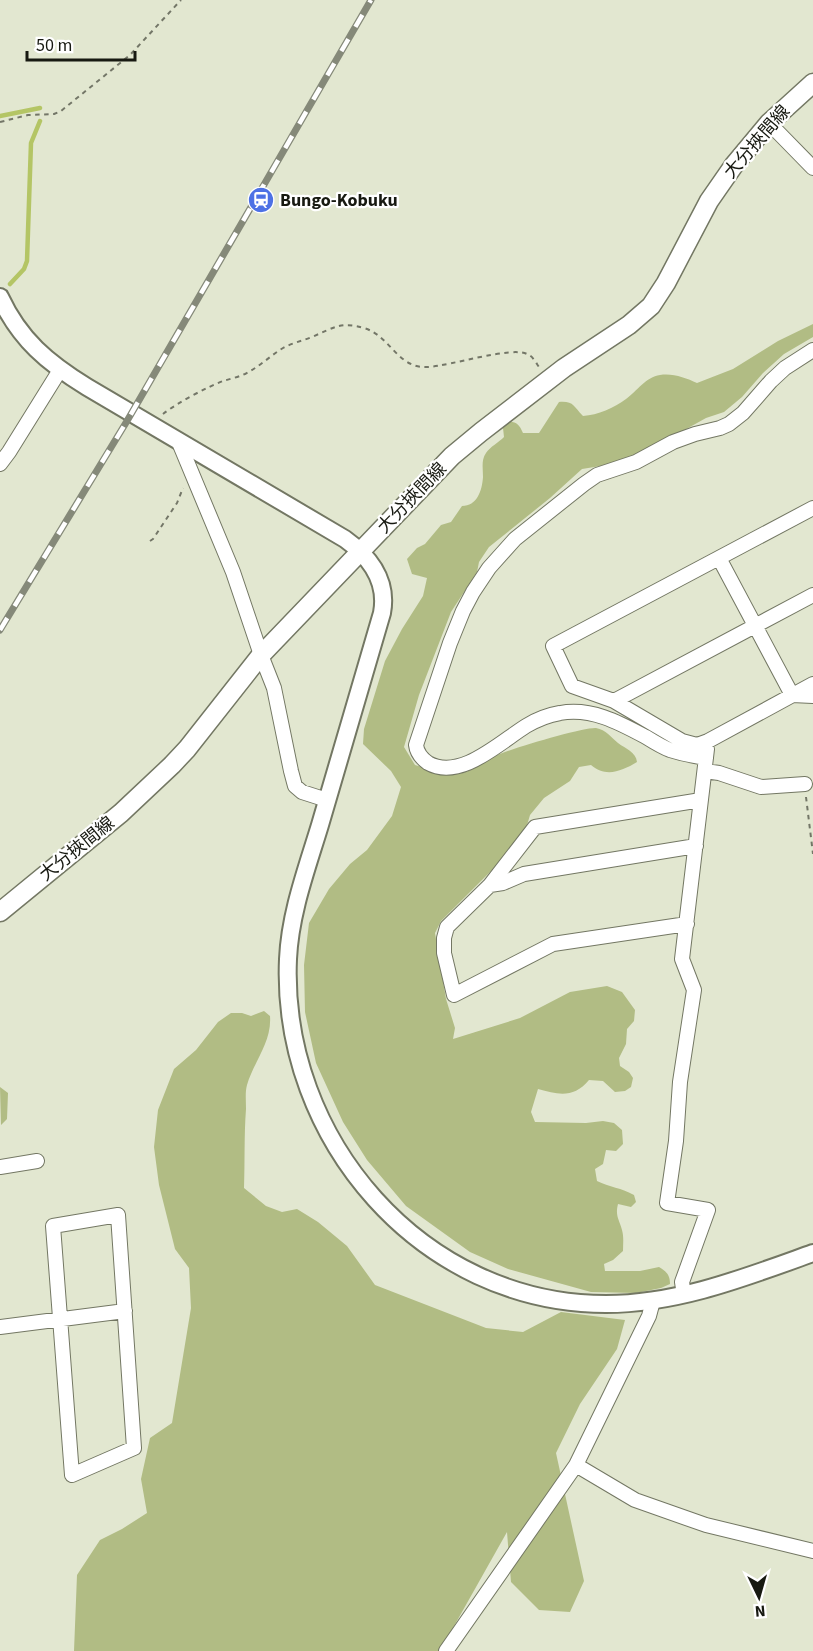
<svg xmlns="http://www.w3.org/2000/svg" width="813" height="1651" font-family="'Source Sans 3','Noto Sans JP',sans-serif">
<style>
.green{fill:#b1bc84}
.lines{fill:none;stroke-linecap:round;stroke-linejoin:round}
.stream{stroke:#b4c565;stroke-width:4.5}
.minor-casing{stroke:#737763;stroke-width:16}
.tertiary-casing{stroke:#737763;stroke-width:20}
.secondary-casing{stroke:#737763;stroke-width:21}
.path{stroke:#737667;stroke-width:2;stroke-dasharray:4.5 4.5;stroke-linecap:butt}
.minor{stroke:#fff;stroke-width:14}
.tertiary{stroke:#fff;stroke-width:16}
.secondary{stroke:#fff;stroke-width:18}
.rail-casing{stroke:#858979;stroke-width:7}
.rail{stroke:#fff;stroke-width:4.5;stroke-dasharray:14;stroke-linecap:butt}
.labels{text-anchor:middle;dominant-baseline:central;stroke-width:4.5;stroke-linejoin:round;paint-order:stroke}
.street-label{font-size:18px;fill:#171911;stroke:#fff}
.poi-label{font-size:18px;font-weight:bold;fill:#171911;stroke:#fff;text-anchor:start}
</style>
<rect width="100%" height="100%" fill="#e2e7d0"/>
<path class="green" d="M813,324V337L784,354L763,373L742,397L724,412L706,418L654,447L613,464L582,469L550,498L489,547L479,562L477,572L451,612L419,695L404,747L415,765C426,768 445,775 455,774C472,773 479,764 493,757C505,750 584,727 596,728C606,730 611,737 618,743C626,749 636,752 637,762C622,771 606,778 591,765L579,767L570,781L544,798L530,815L525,832L504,858L441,921L435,933L446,999L455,1028L453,1039L520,1018L570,992L607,986L622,992L635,1010L634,1021L627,1029L626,1044L619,1058L620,1066L629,1072L633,1078L631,1087L625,1091L615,1092L603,1081L589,1080C574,1098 559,1095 538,1089L531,1112L535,1122L586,1123L603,1121L614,1123L622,1130L623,1144L616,1151L606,1150L603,1164L595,1169L597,1181C609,1187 622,1188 634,1195L636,1202L631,1207L618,1204C615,1216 619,1219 622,1230C624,1237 623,1244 623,1251L613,1260L604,1264L605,1271H640L659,1267C667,1272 670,1275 670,1284L661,1288L636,1293L591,1292L508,1269L470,1252L406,1206L367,1160L343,1122L316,1063L305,1012L304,965L309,923L329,889L350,864L367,850L392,816L401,787L391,771L363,744L364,729L385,661L402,629L423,596L427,578L412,574L407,559L417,548L425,544L441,525L451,522L462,506C477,506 482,491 483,477C483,469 481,460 486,453C490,447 499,442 504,437L503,428L507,422C516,421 519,424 523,433H539L559,402C574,401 573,406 583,416C598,415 614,408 626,399C637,391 646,377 660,375C673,373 686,378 697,383L733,369L778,341Z
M264,1011L270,1016C272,1042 254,1061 247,1085C245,1092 246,1101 246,1109C244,1135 245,1161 244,1188L266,1206L282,1212L297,1209L318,1222L347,1246L375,1285L486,1328L523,1332L561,1312L625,1320L617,1349L580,1404L556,1453L584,1581L570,1612L539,1610L511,1582L507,1532L440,1651H74L77,1575L100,1540L122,1529L147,1513L141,1479L150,1438L172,1423L191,1308L189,1268L175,1249L159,1185L154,1147L158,1110L174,1069L196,1050L218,1022L231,1013H242L251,1016Z
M0,1087L8,1093L7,1119L1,1125Z"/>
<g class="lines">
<path class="stream" d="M0,116L40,108
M10,284L24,269L27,261L31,143L40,121"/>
<g class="minor-casing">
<path id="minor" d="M769,123L813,168
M178,440L233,572L261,655L274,688L291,771L295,786L302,792L327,800
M0,464L9,452L60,370
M813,508L553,646L572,686L614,701L682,741L697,745L708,741L813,684
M719,558L792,695L813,696
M614,701L813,595
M706,758C694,756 682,754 670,750C662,747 654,742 646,737C620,723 591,707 560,713C548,715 536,720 526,726C499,743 460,781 428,763C421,758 417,753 416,745L450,643L463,611L473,592L489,568L515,539L584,484L597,475L636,462L673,442L695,434L720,428L729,424L743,413L771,381L785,368L813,350
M705,771L719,773L761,787L805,784
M490,885L535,827L701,800
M687,924L553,944L454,995L444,953V938L447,927L490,885L503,883L524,874L696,846
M0,1167L37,1161
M118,1215L134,1448L72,1475L53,1226Z
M684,1295L682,1282L708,1210L667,1203L676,1141L680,1082L694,990L682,959L707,749
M0,1327L125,1311
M576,1465L635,1500L706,1525L813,1551
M446,1651L576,1465L649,1316L653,1301"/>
</g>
<g class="tertiary-casing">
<path id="tertiary" d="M0,297C20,340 48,363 87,387L345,539C370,557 388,581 382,613C361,684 341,754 320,825C307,868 290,913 288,959C280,1139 422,1304 606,1304C678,1304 746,1277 813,1253"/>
</g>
<g class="secondary-casing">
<path id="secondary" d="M0,912L121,813L172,765L187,749L261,655L452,456L481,432L564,368L629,325L651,306L666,283L709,201L734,165L769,123L813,83"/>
</g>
<path class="path" d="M0,122L28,115L54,114L61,111L130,55L181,0
M163,414C177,403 207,387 223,381C230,379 238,377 245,374C259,367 270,356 283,348C292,343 302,341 312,337C333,328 341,321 364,328C391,336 397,369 428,367C450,366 511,346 527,354C533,356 536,363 539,367
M150,541L153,539L177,503L183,488
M806,797L813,854"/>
<use href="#minor" class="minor"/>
<use href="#tertiary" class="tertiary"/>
<use href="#secondary" class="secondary"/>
<g class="rail-casing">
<path id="rail" d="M0,630L127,421L371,0"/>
</g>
<use href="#rail" class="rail"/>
</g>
<defs>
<g id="station-disc" transform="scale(1.35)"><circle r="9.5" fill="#4d71e5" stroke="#fff"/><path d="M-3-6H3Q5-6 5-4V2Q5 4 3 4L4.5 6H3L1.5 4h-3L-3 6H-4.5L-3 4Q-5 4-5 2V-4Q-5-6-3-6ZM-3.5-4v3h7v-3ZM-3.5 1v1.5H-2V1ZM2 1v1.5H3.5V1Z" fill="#fff"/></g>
</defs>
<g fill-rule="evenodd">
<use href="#station-disc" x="261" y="200"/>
</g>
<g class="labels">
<g class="street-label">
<text transform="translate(757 142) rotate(-49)">大分挾間線</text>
<text transform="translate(412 498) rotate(-46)">大分挾間線</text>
<text transform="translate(77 849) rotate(-39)">大分挾間線</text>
</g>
<g class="poi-label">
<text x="280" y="200">Bungo-Kobuku</text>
</g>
</g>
<g transform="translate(759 1597) rotate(175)" stroke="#ffffff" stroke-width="4.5" paint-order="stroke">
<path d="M0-4.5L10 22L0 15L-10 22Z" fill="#171911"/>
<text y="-9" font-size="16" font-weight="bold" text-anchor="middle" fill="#171911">N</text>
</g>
<path d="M27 51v9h108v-9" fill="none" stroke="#171911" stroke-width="3"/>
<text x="36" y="51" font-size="18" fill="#171911" stroke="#ffffff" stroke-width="4.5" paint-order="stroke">50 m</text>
</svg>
